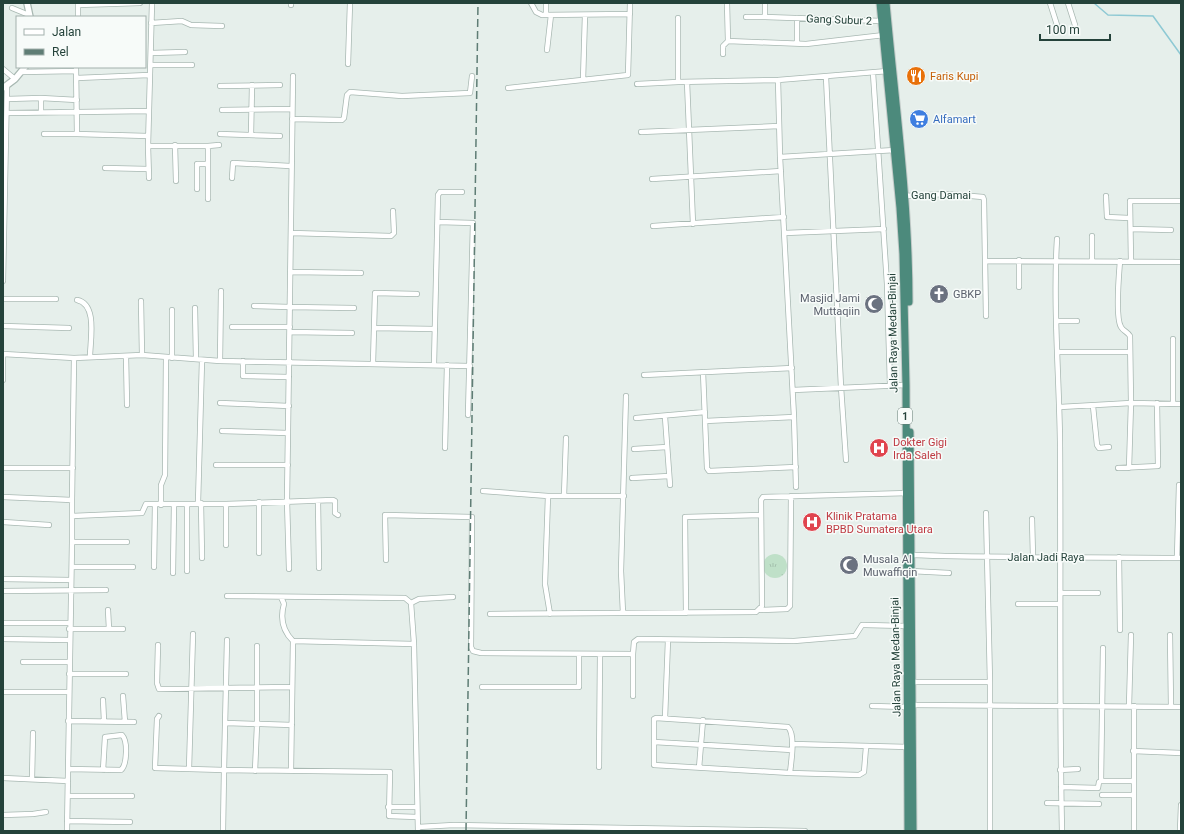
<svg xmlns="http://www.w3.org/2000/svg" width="1184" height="834" font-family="Roboto,sans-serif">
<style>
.grass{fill:url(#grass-tufts)}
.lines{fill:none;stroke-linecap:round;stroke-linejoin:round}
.stream{stroke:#8ec9d4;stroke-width:1.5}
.minor-casing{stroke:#a8b8b2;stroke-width:6}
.tertiary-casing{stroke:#a8b8b2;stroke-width:8}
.trunk-casing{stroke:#c2cac8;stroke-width:9}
.minor{stroke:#fff;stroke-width:4.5}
.tertiary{stroke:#fff;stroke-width:5.5}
.trunk{stroke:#4c8a7c;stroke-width:7}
.rail{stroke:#5f7d75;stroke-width:1.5;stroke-dasharray:8 4;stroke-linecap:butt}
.labels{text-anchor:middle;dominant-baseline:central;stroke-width:3;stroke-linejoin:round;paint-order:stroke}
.shield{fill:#f7fbf9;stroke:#637a73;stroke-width:1}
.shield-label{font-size:10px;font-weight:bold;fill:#24423a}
.street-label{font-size:11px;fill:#24423a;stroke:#f7fbf9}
.food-label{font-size:11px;fill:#c56008;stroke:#f7fbf9;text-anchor:start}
.shop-label{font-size:11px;fill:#366cbe;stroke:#f7fbf9;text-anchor:start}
.worship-label{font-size:11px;fill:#5b616d;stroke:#f7fbf9;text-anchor:start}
.health-label{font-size:11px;fill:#be3a42;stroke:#f7fbf9;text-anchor:start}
</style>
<defs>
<pattern id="grass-tufts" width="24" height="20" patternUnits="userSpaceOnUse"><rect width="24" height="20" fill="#bfe0c8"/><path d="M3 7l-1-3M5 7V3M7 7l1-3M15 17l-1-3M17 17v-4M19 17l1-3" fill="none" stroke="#a4c1ad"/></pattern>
</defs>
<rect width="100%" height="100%" fill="#e6efeb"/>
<path class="grass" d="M763 566a12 12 0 1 1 24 0a12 12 0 1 1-24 0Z"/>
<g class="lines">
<path class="stream" d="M1094,3L1108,15L1153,16L1181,55"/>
<g class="minor-casing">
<path id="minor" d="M291,3V5
M531,3L536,12L542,15L630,14
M727,3L728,41
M765,3V17L882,21
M1050,3L1057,25
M1068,3L1075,25
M78,5L140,3
M12,8L29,15
M546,14V3
M78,17V3
M746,17H765
M678,18V82
M797,18V43
M151,23L182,21L191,25L222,26
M728,41L806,44L884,35
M547,50L551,15
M151,53L185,52
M723,54V46L728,41
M348,64L350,3
M151,65H192
M3,69L15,79
M22,72L76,71
M873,73L887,284L890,385
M826,77L841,387L846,460
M77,78L149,75
M583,80L585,15
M778,80L780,157L794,417L796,487
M687,82L693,224
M637,84L678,82L778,80L888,71
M220,86L280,85
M508,88L628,75L630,3
M7,99L41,98L77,100
M222,110L292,109
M41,112V98
M7,113L149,111
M292,119L342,120L344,118L347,95L350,92L402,96L470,93L472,76
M641,132L779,126
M44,134H77L76,67
M77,134L148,136
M220,134L280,136
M251,135L252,85
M175,145L176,181
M148,146H208V199
M208,146L219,145
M780,157L895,150
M105,168L148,169
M149,178L148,146L152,3
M232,178L233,163L290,166
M652,179L781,171
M197,189V164H208
M903,196L948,194L983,197L984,200L986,316
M1106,196L1107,217L1129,218
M438,222L473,223L468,415
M653,226L784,217
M1131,229L1171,230
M292,233L391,236L394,233L393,211
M785,233L884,229
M1092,236V261
M1057,239C1053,306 1059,374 1060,441C1061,571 1059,701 1062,831
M986,261L1181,262
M1120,261C1119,274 1115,317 1121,327C1123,331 1128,332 1130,336L1131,403L1129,468
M1131,261L1130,201H1181
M292,272L361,273
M3,281L7,86
M1019,287V260
M3,299H56
M77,300C98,304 90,341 90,357
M141,301L142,355
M254,306L290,307
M290,307L354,308
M195,308L196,359
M172,310V358
M1056,321H1077
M3,326L69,328
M232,327H290
M374,328L435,329
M291,332L352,333
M1173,339V403
M1057,352H1130
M3,354L74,358L72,500
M3,355V380
M126,356L127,405
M74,358L142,355L220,361L470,366
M220,361L221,291
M243,361V376L289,377
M373,363L375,293L417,294
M434,364L438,195L440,192H462
M703,372L707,468L709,471L796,467
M644,375L792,368
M793,390L906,385
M220,403L289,406
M1093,406L1097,445L1099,448L1109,447
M1060,407L1131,403L1181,404
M665,417L670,485
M636,418L705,412
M705,421L794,417
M222,431L288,433
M445,448L447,365
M634,449L667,447
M216,465H288
M3,468H73
M1118,468L1158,466L1157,403
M632,478L669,476
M483,491L548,496
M564,496L566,438
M3,497L72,500V542L67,831
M318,501L319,568
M259,502V553
M198,503L202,360
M201,503L202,558
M187,504V571
M161,505V485L165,475L166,358
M986,513L990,682V831
M72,516L142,513L146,504H226L333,500L335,501V513L338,515
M1032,519L1033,557
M3,522L49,525
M72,542H127
M226,545V504
M911,555C1001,558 1091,557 1181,558
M1119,557L1120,630
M1177,558L1179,485
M386,560L385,515L472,517L471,647L473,651L481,653L633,654L634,642L638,639L794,641L855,636L862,625H865L906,626
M72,567H133
M154,567L155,504
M289,569L287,501L293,76
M911,571L949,573
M173,573L174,504
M3,579L71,580
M3,591L106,590
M1061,593H1098
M227,596L405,598L411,603L414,644
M281,597L284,604C280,618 283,631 293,641
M411,603L419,599L453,597
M1018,604H1060
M108,610L109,629
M760,610L787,609L790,606L791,496
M623,613L621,571L626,396
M686,613L685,517L761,515
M490,614L756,612L762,606L761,500L763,497L909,493
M550,614L545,584L548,496H624
M3,623H70
M69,629H123
M1170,635L1171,707
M3,639L69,640
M227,640L224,770L390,772L389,816L417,817
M158,645L157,683L159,689H161L292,687
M23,662H69
M69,674H126
M913,682H990
M482,687H579V654
M3,692H69
M123,696L125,722
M633,696V654
M103,700L104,721
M911,705L1181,707
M872,706L907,707
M1129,706L1131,635
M1134,706V831
M159,716L157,719L155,768L224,770L223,831
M665,718L668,640
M68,721L134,722
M226,723L292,725
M654,742L792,750
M793,744L909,747
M1133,751L1181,753
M599,767L600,655
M699,768L703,720
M68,769L121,770C127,765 128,741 122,735L105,737L103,770
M189,769L193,634
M291,770L293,641L414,644L418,831
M1060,770L1078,769
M255,771L257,725V646
M790,773C791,762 796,735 788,727L656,718L654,719V765L790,773L859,775L864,772L866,747
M3,778L68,781
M32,779L33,733
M1101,781L1103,648
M1061,787L1098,788L1099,782L1101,781H1134
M1102,795H1134
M68,796H132
M1047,803L1099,804
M388,807H417
M3,815L33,814L46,812
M67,821L130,822
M418,827L454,825L805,831
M1180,831L1181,805"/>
</g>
<g class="tertiary-casing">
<path id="tertiary" d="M27,3L30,17
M3,88L15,79L25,67"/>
</g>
<g class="trunk-casing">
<path id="trunk" d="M880,3L900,208L903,254L906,385L908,831
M886,3C895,102 909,202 909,302
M910,432L913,831"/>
</g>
<use href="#minor" class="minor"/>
<use href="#tertiary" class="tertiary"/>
<use href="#trunk" class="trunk"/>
<path class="rail" d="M466,831L478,3"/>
</g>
<defs>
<g id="restaurant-disc" transform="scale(1)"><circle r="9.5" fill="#e8710a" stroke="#f7fbf9"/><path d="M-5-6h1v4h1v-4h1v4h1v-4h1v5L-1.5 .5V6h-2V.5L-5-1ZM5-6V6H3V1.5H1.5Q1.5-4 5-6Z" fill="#fff"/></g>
<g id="supermarket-disc" transform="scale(1)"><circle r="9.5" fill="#3f7fe0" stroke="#f7fbf9"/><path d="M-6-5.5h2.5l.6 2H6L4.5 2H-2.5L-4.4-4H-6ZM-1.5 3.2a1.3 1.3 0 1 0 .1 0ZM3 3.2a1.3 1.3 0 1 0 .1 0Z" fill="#fff"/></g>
<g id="church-disc" transform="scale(1)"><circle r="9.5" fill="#6b7280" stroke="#f7fbf9"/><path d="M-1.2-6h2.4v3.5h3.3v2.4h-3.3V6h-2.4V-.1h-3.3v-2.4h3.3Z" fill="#fff"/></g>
<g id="mosque-disc" transform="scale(1)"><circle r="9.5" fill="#6b7280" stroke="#f7fbf9"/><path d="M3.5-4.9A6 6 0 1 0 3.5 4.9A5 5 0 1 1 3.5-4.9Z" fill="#fff"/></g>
<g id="hospital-disc" transform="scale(1)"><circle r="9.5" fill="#e0444e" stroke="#f7fbf9"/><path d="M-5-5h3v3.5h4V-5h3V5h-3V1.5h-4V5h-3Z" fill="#fff"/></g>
</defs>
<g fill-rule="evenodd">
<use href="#restaurant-disc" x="916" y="76"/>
<use href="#supermarket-disc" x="919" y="119"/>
<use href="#church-disc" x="939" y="294"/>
<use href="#mosque-disc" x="874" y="304"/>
<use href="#hospital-disc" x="879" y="448"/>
<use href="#hospital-disc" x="812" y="522"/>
<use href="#mosque-disc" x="849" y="565"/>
</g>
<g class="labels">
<rect class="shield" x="898" y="408" width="14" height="16" rx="3"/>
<g class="shield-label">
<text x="905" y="416">1</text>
</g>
<g class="street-label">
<text transform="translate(839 20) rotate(2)">Gang Subur 2</text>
<text x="941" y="195">Gang Damai</text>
<text transform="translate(893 333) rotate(-91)">Jalan Raya Medan-Binjai</text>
<text x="1046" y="557">Jalan Jadi Raya</text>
<text transform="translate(896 657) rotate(-91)">Jalan Raya Medan-Binjai</text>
</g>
<g class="food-label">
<text x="930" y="76">Faris Kupi</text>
</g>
<g class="shop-label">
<text x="933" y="119">Alfamart</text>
</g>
<g class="worship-label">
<text x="953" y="294">GBKP</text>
<text x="860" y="298" text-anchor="end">Masjid Jami<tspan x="860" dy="13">Muttaqiin</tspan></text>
<text x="863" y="559">Musala Al<tspan x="863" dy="13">Muwaffiqin</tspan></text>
</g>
<g class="health-label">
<text x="893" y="442">Dokter Gigi<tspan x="893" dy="13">Irda Saleh</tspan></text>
<text x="826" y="516">Klinik Pratama<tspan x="826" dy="13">BPBD Sumatera Utara</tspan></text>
</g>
</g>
<rect width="1184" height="834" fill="none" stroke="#24423a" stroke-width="8"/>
<rect x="16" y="16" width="130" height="52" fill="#f7fbf9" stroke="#a3b1ad"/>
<rect x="24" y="29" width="20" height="6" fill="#ffffff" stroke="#a3b1ad"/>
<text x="52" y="36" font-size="12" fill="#24423a">Jalan</text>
<rect x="24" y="49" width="20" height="6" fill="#5f7d75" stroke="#a3b1ad"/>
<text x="52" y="56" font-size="12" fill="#24423a">Rel</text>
<path d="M1040 34v6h70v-6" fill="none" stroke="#24423a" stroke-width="2"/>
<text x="1046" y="34" font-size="12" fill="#24423a" stroke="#f7fbf9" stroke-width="3" paint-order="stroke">100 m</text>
</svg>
